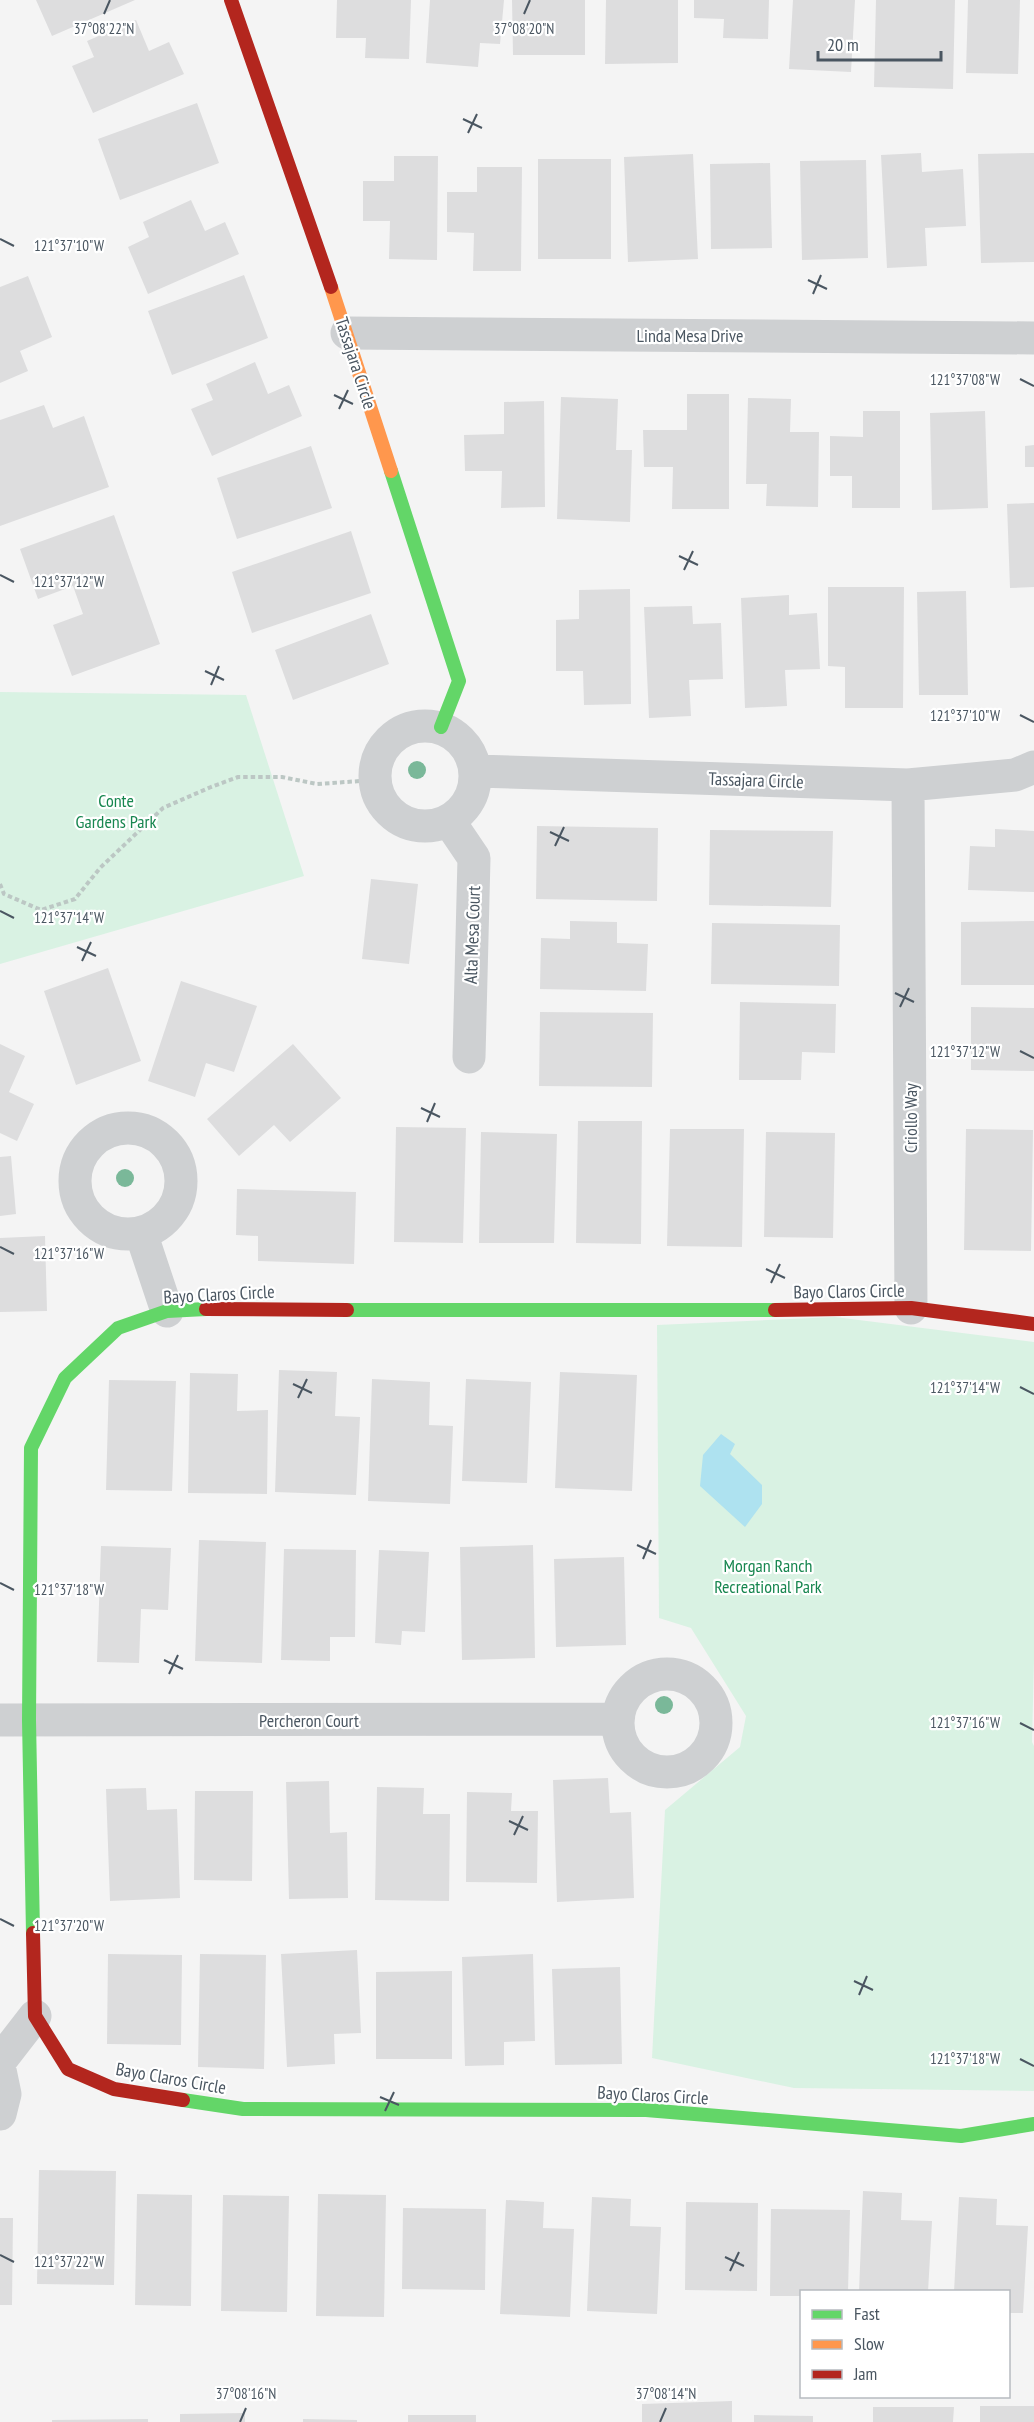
<svg xmlns="http://www.w3.org/2000/svg" width="1034" height="2422" font-family="'PT Sans Narrow',sans-serif">
<style>
.green{fill:#d9f2e3}
.water{fill:#aee2f0}
.building{fill:#ddddde}
.lines{fill:none;stroke-linecap:round;stroke-linejoin:round}
.path{stroke:#bcc7c4;stroke-width:4;stroke-dasharray:4.5 3;stroke-linecap:butt}
.street{stroke:#ced0d2;stroke-width:33}
.fast{stroke:#63d668;stroke-width:14}
.slow{stroke:#ff974d;stroke-width:14}
.jam{stroke:#b3261e;stroke-width:14}
.tree{fill:#7ab899}
.ticks{fill:none;stroke:#4a5661;stroke-width:2}
.labels{text-anchor:middle;dominant-baseline:central;stroke-width:4.5;stroke-linejoin:round;paint-order:stroke}
.street-label{font-size:18px;fill:#4a5661;stroke:#fff}
.park-label{font-size:18px;fill:#17864f;stroke:#fff}
.ticks-label{font-size:15px;text-anchor:middle;fill:#4a5661;stroke:#fff;stroke-width:4.5;stroke-linejoin:round;paint-order:stroke}
</style>
<rect width="100%" height="100%" fill="#f4f4f4"/>
<path class="green" d="M0,692L246,695L304,876L0,964Z
M835,1317L1034,1342V1660L1032,1742L1034,1746V2091L794,2088L652,2058L665,1810L740,1747L746,1716L691,1628L659,1618L657,1325Z"/>
<path class="water" d="M721,1434L735,1444L730,1454L762,1485V1504L745,1527L700,1486L703,1455Z"/>
<path class="building" d="M36,0H135L52,36Z
M337,0H411L409,59L365,58L366,38H336Z
M430,0H504L500,44L480,43L478,67L426,63Z
M512,0H585V55H513Z
M606,0H678V63L605,64Z
M694,0H769L768,39L723,38L724,19L694,18Z
M793,0H855L851,72L789,69Z
M876,0H955L953,89L874,87Z
M968,0H1020L1018,74L966,73Z
M136,20L149,51L169,42L184,74L93,113L72,66L94,57L87,41Z
M197,103L219,163L120,200L98,139Z
M921,153L922,172L963,169L966,226L925,228L927,266L887,268L881,155Z
M1034,153V262L981,263L978,154Z
M693,154L698,259L628,262L624,157Z
M394,156H438L437,260L389,259L390,221H363V181H394Z
M538,159H611V259H538Z
M866,160L868,258L802,260L800,161Z
M770,163L772,248L711,249L710,164Z
M477,167H522L521,271H473L474,233L447,232V192H477Z
M191,200L205,231L225,222L239,254L148,294L128,247L149,237L143,222Z
M244,275L268,338L172,375L148,311Z
M28,276L52,337L20,351L28,371L0,383V287Z
M255,362L268,394L289,385L302,416L212,456L191,409L213,400L206,384Z
M687,394H729V509H672L673,467H644L643,430H687Z
M561,397L618,399L616,450H632L630,522L557,519Z
M748,398L791,399L790,432H819L818,507L766,506L767,484H746Z
M544,401L545,507L501,508L502,471H465L464,435L504,434V402Z
M44,405L53,428L84,416L109,487L0,526V420Z
M863,411H900V508H852V476H830V436L863,437Z
M985,411L988,508L932,510L930,413Z
M1034,445V467H1025V446Z
M311,446L332,508L237,539L217,478Z
M1034,503V587L1010,588L1007,504Z
M114,515L160,644L72,676L53,625L83,614L73,586L38,599L20,549Z
M351,531L371,593L252,633L232,572Z
M828,587H904L903,708H845V667L828,666Z
M630,589L631,704L584,705L583,671H556V620L579,619V590Z
M966,591L968,695H919L917,592Z
M789,595V615L817,613L820,669L785,670L787,706L745,708L741,598Z
M692,606L693,624L721,623L723,679L689,680L691,716L649,718L644,607Z
M371,614L389,664L293,700L275,650Z
M537,826L658,828L657,901L536,899Z
M995,829L1034,831V892L968,890L970,846L995,847Z
M710,830L833,831L831,907L709,905Z
M371,879L418,884L409,964L362,959Z
M570,921L617,922V943L648,944L646,991L540,989L541,938L570,939Z
M1034,921V985H961V922Z
M712,923L840,925L839,986L711,984Z
M108,968L141,1061L76,1085L44,991Z
M181,981L257,1006L234,1072L206,1063L195,1097L148,1081Z
M740,1002L836,1004L835,1053L802,1052L801,1080H739Z
M971,1007L1034,1008V1071L971,1070Z
M540,1012L653,1013L652,1087L539,1086Z
M0,1044L25,1056L9,1092L34,1104L17,1141L0,1133Z
M293,1044L341,1098L290,1142L274,1125L239,1156L207,1119Z
M578,1121H642L641,1244L576,1243Z
M396,1127L466,1128L463,1243L394,1242Z
M670,1129H744L742,1247L667,1246Z
M966,1129L1033,1130L1031,1251L964,1250Z
M481,1132L557,1134L554,1243H479Z
M766,1132L835,1133L833,1238L764,1237Z
M11,1156L16,1214L0,1216V1157Z
M237,1189L356,1192L354,1264L258,1261V1236L236,1235Z
M45,1236L47,1311L0,1312V1238Z
M279,1370L337,1372L335,1416L360,1417L356,1495L275,1492Z
M560,1372L637,1375L632,1491L555,1488Z
M190,1373L238,1374L237,1411L268,1410L267,1494L188,1493Z
M372,1379L430,1382L429,1425L453,1426L450,1504L368,1501Z
M466,1379L531,1382L527,1483L462,1481Z
M109,1380L176,1381L172,1491L106,1490Z
M199,1540L266,1542L262,1663L195,1661Z
M533,1545L535,1658L462,1660L460,1547Z
M101,1546L171,1548L168,1610L141,1609L139,1663L97,1662Z
M284,1549L356,1550L355,1637H330V1661L281,1660Z
M379,1550L429,1552L425,1632L402,1631L401,1645L375,1643Z
M624,1557L626,1645L556,1647L554,1559Z
M608,1778L610,1813L631,1812L634,1898L557,1902L553,1780Z
M329,1781L330,1833L347,1832L348,1898L289,1899L286,1782Z
M377,1787L424,1788L423,1814H450L449,1901L375,1900Z
M146,1788L147,1810L177,1809L180,1898L110,1901L106,1789Z
M195,1791H253L252,1881L194,1880Z
M467,1792L512,1793L511,1811H538L537,1883L466,1882Z
M357,1950L361,2033L334,2034L335,2064L287,2067L281,1954Z
M108,1954L182,1955L181,2045L107,2044Z
M200,1954L266,1955L264,2069L198,2067Z
M533,1954L535,2041L504,2042V2065L465,2066L462,1957Z
M620,1967L622,2064L555,2065L552,1969Z
M452,1971V2059H376V1972Z
M39,2170L116,2171L114,2285L37,2284Z
M863,2191L902,2193L901,2220L932,2221L928,2292H859Z
M137,2194L192,2195L191,2306L135,2305Z
M318,2194L386,2195L384,2317L316,2316Z
M223,2195L289,2196L287,2312L221,2311Z
M592,2197L631,2199L630,2226L661,2227L657,2314L587,2311Z
M959,2197L997,2199L996,2225L1028,2226L1023,2313H1008V2292H954Z
M506,2200L544,2202L543,2228L574,2229L570,2317L500,2314Z
M686,2202L758,2203L757,2291L685,2290Z
M403,2208L486,2209L485,2290L402,2289Z
M771,2209L850,2210L848,2292H802V2296H770Z
M0,2218H13L12,2305H0Z
M732,2401V2422H642V2404Z
M980,2406H1034V2422H980Z
M873,2407H954L953,2422H873Z
M245,2413V2422H180V2414Z
M408,2415H476V2422H408Z
M754,2415L813,2416V2422H754Z
M148,2419V2422H52V2420Z
M303,2419L357,2420V2422H303Z"/>
<g class="lines">
<path class="path" d="M0,884L4,894L41,910L75,899L100,868L163,808L211,787L238,777H282L317,784L375,780"/>
<path class="street" d="M347,333L1034,338
M375 776a50 50 0 1 1 100 0a50 50 0 1 1-100 0Z
M476,771L908,785L1015,775L1034,767
M908,785L911,1308
M449,821L474,858L469,1057
M75 1181a53 53 0 1 1 106 0a53 53 0 1 1-106 0Z
M141,1233L167,1311
M618 1723a49 49 0 1 1 98 0a49 49 0 1 1-98 0Z
M0,1720L618,1719
M0,2061L35,2016
M0,2070L5,2094L0,2114"/>
<path class="fast" d="M391,471L459,681L441,727
M347,1310H775
M33,1933L29,1720L31,1448L65,1378L118,1328L167,1311L206,1309
M183,2100L243,2109L646,2110L961,2136L1034,2124"/>
<path class="slow" d="M331,287L391,471"/>
<path class="jam" d="M231,0L331,287
M206,1309L347,1310
M775,1310L911,1308L1034,1324
M33,1933L35,2016L68,2069L114,2089L183,2100"/>
</g>
<g class="tree">
<circle cx="417" cy="770" r="9"/>
<circle cx="125" cy="1178" r="9"/>
<circle cx="664" cy="1705" r="9"/>
</g>
<path class="ticks" d="M104,14L110,0M524,14L530,0M463,119L482,128M468,133L477,114M0,239L14,246M808,280L827,289M813,294L821,275M1020,379L1034,386M334,395L353,404M339,409L348,390M679,556L698,565M684,570L693,551M0,575L14,582M205,671L224,680M211,685L219,666M1020,715L1034,722M550,832L569,841M555,846L564,827M0,911L14,918M77,947L96,956M82,961L91,942M895,993L914,1002M900,1007L909,988M1020,1051L1034,1058M421,1108L440,1117M427,1122L435,1103M0,1247L14,1254M766,1269L785,1278M771,1283L780,1264M293,1384L312,1393M1020,1387L1034,1394M298,1398L307,1379M637,1545L656,1554M643,1559L651,1540M0,1583L14,1590M164,1660L183,1669M169,1674L178,1655M1020,1723L1034,1730M509,1821L528,1830M514,1835L523,1816M0,1919L14,1926M854,1981L873,1990M859,1995L867,1976M1020,2059L1034,2066M380,2097L399,2105M385,2111L394,2092M0,2255L14,2262M725,2257L744,2266M730,2271L739,2252M240,2422L246,2408M660,2422L666,2408"/>
<g class="labels">
<g class="street-label">
<text x="690" y="335">Linda Mesa Drive</text>
<text transform="translate(356 363) rotate(72)">Tassajara Circle</text>
<text transform="translate(756 780) rotate(2)">Tassajara Circle</text>
<text transform="translate(472 935) rotate(-88)">Alta Mesa Court</text>
<text transform="translate(910 1118) rotate(-90)">Criollo Way</text>
<text transform="translate(849 1291) rotate(-1)">Bayo Claros Circle</text>
<text transform="translate(219 1294) rotate(-3)">Bayo Claros Circle</text>
<text x="309" y="1720">Percheron Court</text>
<text transform="translate(171 2078) rotate(10)">Bayo Claros Circle</text>
<text transform="translate(653 2095) rotate(3)">Bayo Claros Circle</text>
</g>
<g class="park-label">
<text x="116" y="800">Conte<tspan x="116" dy="21">Gardens Park</tspan></text>
<text x="768" y="1565">Morgan Ranch<tspan x="768" dy="21">Recreational Park</tspan></text>
</g>
</g>
<g class="ticks-label">
<text x="104" y="34">37°08'22"N</text>
<text x="524" y="34">37°08'20"N</text>
<text x="69" y="251">121°37'10"W</text>
<text x="965" y="385">121°37'08"W</text>
<text x="69" y="587">121°37'12"W</text>
<text x="965" y="721">121°37'10"W</text>
<text x="69" y="923">121°37'14"W</text>
<text x="965" y="1057">121°37'12"W</text>
<text x="69" y="1259">121°37'16"W</text>
<text x="965" y="1393">121°37'14"W</text>
<text x="69" y="1595">121°37'18"W</text>
<text x="965" y="1728">121°37'16"W</text>
<text x="69" y="1931">121°37'20"W</text>
<text x="965" y="2064">121°37'18"W</text>
<text x="69" y="2267">121°37'22"W</text>
<text x="246" y="2399">37°08'16"N</text>
<text x="666" y="2399">37°08'14"N</text>
</g>
<rect x="800" y="2290" width="210" height="108" fill="#ffffff" stroke="#b7bbc0" stroke-width="1.5"/>
<rect x="812" y="2310" width="30" height="9" fill="#63d668" stroke="#b7bbc0" stroke-width="1.5"/>
<text x="854" y="2320" font-size="18" fill="#4a5661">Fast</text>
<rect x="812" y="2340" width="30" height="9" fill="#ff974d" stroke="#b7bbc0" stroke-width="1.5"/>
<text x="854" y="2350" font-size="18" fill="#4a5661">Slow</text>
<rect x="812" y="2370" width="30" height="9" fill="#b3261e" stroke="#b7bbc0" stroke-width="1.5"/>
<text x="854" y="2380" font-size="18" fill="#4a5661">Jam</text>
<path d="M818 51v9h123v-9" fill="none" stroke="#4a5661" stroke-width="3"/>
<text x="827" y="51" font-size="18" fill="#4a5661" stroke="#ffffff" stroke-width="4.5" paint-order="stroke">20 m</text>
</svg>
